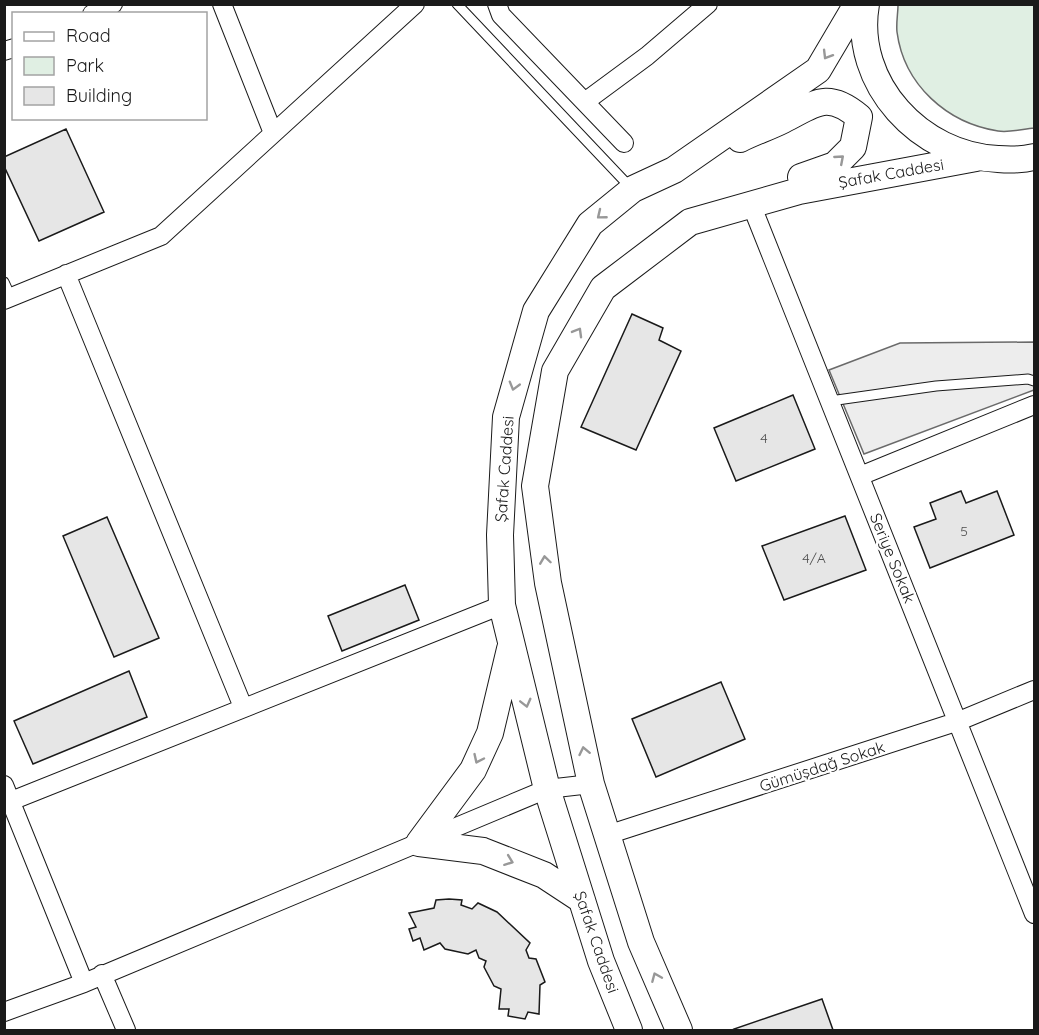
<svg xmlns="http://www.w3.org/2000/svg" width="1039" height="1035" font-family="Quicksand,sans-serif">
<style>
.green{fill:#e0efe3;stroke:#6a6a6a;stroke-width:1.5}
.parking{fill:#ededed;stroke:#6a6a6a;stroke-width:1.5}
.building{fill:#e6e6e6;stroke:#1a1a1a;stroke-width:1.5}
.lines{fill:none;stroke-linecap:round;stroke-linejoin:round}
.service-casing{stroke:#1a1a1a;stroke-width:11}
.minor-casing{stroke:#1a1a1a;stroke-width:20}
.secondary-casing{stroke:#1a1a1a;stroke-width:28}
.service{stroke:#fff;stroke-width:9}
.minor{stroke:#fff;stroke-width:18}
.secondary{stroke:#fff;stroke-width:26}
.oneway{stroke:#989898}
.labels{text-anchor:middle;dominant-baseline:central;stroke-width:4.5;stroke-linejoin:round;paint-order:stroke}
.number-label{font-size:14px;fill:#4d4d4d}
.street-label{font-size:16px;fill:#1a1a1a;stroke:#fff}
</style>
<rect width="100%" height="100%" fill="#fff"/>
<path class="green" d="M898,5H1034V128C1023,129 1009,133 998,131C947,123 904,85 897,32C896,23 898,13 898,5Z"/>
<path class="parking" d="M1034,342V390L864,454L829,370L900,343Z"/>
<path class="building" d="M66,129L104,212L39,241L4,166V157Z
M632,314L663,328L659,340L681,351L636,450L581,427Z
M793,395L815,449L736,481L714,428Z
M961,491L966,503L997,491L1014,535L930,568L914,527L936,519L930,503Z
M845,516L866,570L784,600L762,546Z
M107,517L159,638L114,657L63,536Z
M405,585L419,620L342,651L328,616Z
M129,671L147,717L33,764L14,721Z
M721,682L745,739L656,777L632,719Z
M449,899L462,900L461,905L472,909L478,903L497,912L530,943L526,950L529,958L536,959L545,982L540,985L539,1014L528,1012L525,1019L508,1016L509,1009H499L501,989L494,986L484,967L486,961L479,958L476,950L468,954L445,949L440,943L424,950L420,938L413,941L409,929L416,927L409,913L434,908L436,900Z
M822,999L833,1030H735L734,1029Z"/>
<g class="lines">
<g class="service-casing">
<path id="service" d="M457,4L631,188
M4,282L11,297
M830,401L936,386L1028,379L1034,381"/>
</g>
<g class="minor-casing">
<path id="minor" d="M222,4L273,133
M497,4L501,15L624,143
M92,14L113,4
M4,51L14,48
M586,101L647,56L708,4
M751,204L1034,914
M66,274L243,707
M4,300L161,236L415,4
M860,476L1034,405
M4,785L84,983
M11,801L502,605
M607,835L959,721L1034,690
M102,974L126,1030
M4,1012L84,983L547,789L591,784"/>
</g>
<g class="secondary-casing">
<path id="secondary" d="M866,4C852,84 921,156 998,159C1011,160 1022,160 1034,157
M740,139C754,132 769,127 783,120C815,104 827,90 859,117L853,147L835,165L801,177
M510,649L490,733L473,770L419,843L483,851L544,875L582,900
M629,1030L601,961L547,789L502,605L500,535L506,417L536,311L590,224L633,189L674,170L818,70L857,4
M679,1030L641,942L591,784L548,583L535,486L555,371L603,288L690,222L799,191L976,158"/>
</g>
<use href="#service" class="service"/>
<use href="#minor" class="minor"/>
<use href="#secondary" class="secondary"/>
</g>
<defs><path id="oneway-chevron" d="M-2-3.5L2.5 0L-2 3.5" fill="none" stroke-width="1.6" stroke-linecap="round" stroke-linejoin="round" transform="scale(1.5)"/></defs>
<g class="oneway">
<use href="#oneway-chevron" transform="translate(827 55) rotate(121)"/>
<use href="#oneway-chevron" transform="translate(840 159) rotate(-41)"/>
<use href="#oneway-chevron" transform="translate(601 215) rotate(141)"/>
<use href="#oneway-chevron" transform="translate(578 332) rotate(-60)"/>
<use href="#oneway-chevron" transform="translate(514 386) rotate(106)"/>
<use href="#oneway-chevron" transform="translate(545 560) rotate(-98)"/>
<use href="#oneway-chevron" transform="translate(526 703) rotate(76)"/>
<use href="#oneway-chevron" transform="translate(584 751) rotate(-102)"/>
<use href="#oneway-chevron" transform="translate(478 759) rotate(115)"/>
<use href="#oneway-chevron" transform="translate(509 861) rotate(21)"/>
<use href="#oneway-chevron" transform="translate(656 977) rotate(-113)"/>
</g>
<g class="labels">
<g class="number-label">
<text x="764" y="438">4</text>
<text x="964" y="531">5</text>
<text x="814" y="558">4/A</text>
</g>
<g class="street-label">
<text transform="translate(891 173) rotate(-10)">Şafak Caddesi</text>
<text transform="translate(504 469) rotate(-86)">Şafak Caddesi</text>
<text transform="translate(893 558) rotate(68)">Seriye Sokak</text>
<text transform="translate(822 766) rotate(-18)">Gümüşdağ Sokak</text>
<text transform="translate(597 942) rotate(71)">Şafak Caddesi</text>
</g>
</g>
<rect width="1039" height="1035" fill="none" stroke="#1a1a1a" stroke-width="12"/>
<rect x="12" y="12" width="195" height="108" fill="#ffffff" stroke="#a3a3a3" stroke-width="1.5"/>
<rect x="24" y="32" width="30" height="9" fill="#ffffff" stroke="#a3a3a3" stroke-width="1.5"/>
<text x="66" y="42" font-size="18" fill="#1a1a1a">Road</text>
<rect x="24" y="57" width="30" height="18" fill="#e0efe3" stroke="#a3a3a3" stroke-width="1.5"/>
<text x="66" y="72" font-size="18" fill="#1a1a1a">Park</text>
<rect x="24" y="87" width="30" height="18" fill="#e6e6e6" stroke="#a3a3a3" stroke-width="1.5"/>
<text x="66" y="102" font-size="18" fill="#1a1a1a">Building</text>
</svg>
